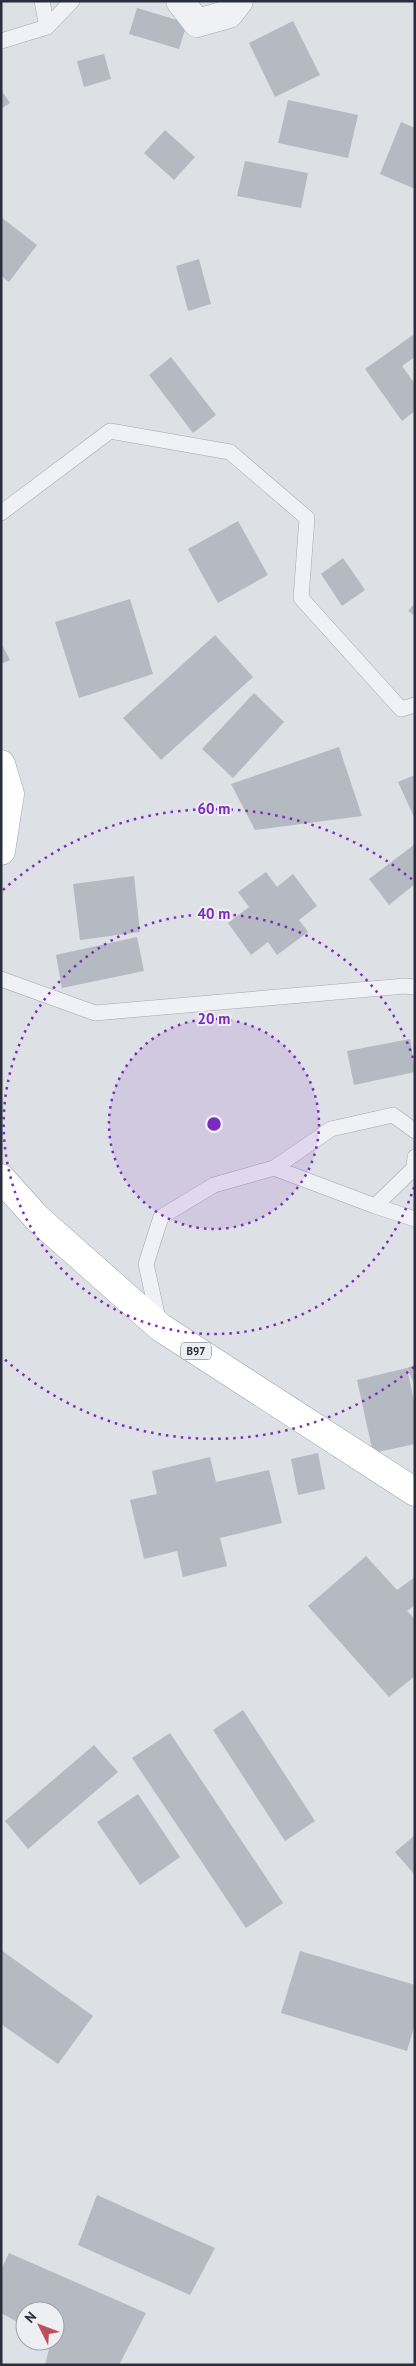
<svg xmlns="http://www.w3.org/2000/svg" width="416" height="2366" font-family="'PT Sans',sans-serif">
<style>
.building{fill:#b5b9c1}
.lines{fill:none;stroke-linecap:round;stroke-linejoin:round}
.service-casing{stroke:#a3a7ae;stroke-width:16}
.minor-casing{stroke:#a3a7ae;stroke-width:29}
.primary-casing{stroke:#9ea4af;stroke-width:29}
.service{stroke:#f0f1f4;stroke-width:15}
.minor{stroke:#f0f1f4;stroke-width:28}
.primary{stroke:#fff;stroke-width:28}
.ring{fill:none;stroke:#7b2cbf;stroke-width:2.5;stroke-dasharray:2.5 5}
.labels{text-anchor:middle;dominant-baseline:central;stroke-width:4;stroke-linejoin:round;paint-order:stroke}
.shield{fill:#edeff3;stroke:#646872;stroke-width:1}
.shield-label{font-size:11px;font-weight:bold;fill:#292e3a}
.centre{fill:#7b2cbf;stroke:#edeff3;stroke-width:2.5}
.ring-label{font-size:15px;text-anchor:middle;font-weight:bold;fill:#7b2cbf;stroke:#edeff3;stroke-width:4;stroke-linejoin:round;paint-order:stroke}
</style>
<rect width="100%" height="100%" fill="#dde0e5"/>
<path class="building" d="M137,8L187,23L179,49L129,34Z
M293,21L320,75L275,97L249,43Z
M104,54L111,79L84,87L77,61Z
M1,90L10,103L1,109Z
M288,100L358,115L348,158L278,143Z
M401,122L415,128V189L380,174Z
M165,130L195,157L174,180L144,153Z
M245,161L308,173L301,208L237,196Z
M1,217L37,245L9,282L1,276Z
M199,259L211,304L188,311L176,266Z
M413,335L415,338V357L402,366L415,384V411L402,421L365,369Z
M171,357L216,415L193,433L149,375Z
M238,521L268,575L218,603L188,549Z
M343,558L365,590L342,606L321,574Z
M130,599L153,674L79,698L55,622Z
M415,603V616L408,611Z
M215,635L253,677L161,760L123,718Z
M1,643L10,660L1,664Z
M254,693L284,722L233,778L202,749Z
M339,747L362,816L255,830L231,784Z
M415,775V819L398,782Z
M415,844V884L389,905L369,879Z
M266,872L277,887L293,874L317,906L299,920L308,932L277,955L268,942L251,955L228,923L249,907L238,892Z
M134,876L140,932L80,940L73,884Z
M137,937L144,971L62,988L56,955Z
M410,1039L415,1072L354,1085L347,1051Z
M415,1365V1386L407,1368Z
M407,1368L415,1406V1444L373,1453L357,1380Z
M318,1453L325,1489L298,1495L291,1459Z
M210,1457L216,1482L269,1470L282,1523L220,1538L227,1566L183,1577L177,1551L144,1559L130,1500L157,1494L152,1471Z
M366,1556L397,1590L415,1577V1605L407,1611L415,1619V1676L389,1697L308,1606Z
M243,1710L315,1821L285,1841L213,1730Z
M170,1733L283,1903L246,1928L132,1758Z
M94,1745L118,1772L28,1849L5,1821Z
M138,1794L180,1857L140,1885L97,1822Z
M415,1835V1875L395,1852Z
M1,1950L93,2016L58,2064L1,2024Z
M300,1951L415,1985V2024L407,2051L281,2013Z
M97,2195L215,2248L190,2295L78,2245Z
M9,2253L146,2313L119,2365H45L51,2341H55V2311H25V2326L1,2313V2270Z"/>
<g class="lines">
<g class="service-casing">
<path id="service" d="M42,1L47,27
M1,41L47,27L72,1
M1,513L110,431L230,452L307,518L301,598L401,709L415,705
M1,979L95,1013L405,986L415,987
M274,1168L375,1206L414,1168L415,1157
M375,1206L415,1219
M159,1323L146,1264L161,1217L214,1185L274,1168L331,1129L393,1115L415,1131"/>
</g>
<g class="minor-casing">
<path id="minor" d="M180,1L197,23L229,14L239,1"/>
</g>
<g class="primary-casing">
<path id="primary" d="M1,764L10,794L1,851
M1,1178L37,1218L160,1327L415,1492"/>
</g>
<use href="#service" class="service"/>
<use href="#minor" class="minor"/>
<use href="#primary" class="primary"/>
</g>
<circle cx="214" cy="1124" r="105" fill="#7b2cbf" fill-opacity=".12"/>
<g class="ring">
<circle cx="214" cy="1124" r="105"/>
<path d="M414 1187A210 210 0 1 1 414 1061"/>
<path d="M414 1367A315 315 0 0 1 3 1358M3 890A315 315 0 0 1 414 881"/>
</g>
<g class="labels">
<rect class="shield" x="181" y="1342.5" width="30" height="17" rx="4"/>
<g class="shield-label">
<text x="196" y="1351">B97</text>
</g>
</g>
<circle cx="214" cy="1124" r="8" class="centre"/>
<g class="ring-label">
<text x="214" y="814">60 m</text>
<text x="214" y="919">40 m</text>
<text x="214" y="1024">20 m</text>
</g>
<rect width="416" height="2366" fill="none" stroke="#292e3a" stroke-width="5"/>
<g transform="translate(40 2326) rotate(312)"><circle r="24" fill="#edeff3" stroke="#9fa2a9"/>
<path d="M0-4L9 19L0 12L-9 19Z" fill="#bd505a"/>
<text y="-8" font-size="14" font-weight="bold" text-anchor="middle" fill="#292e3a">N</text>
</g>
</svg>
